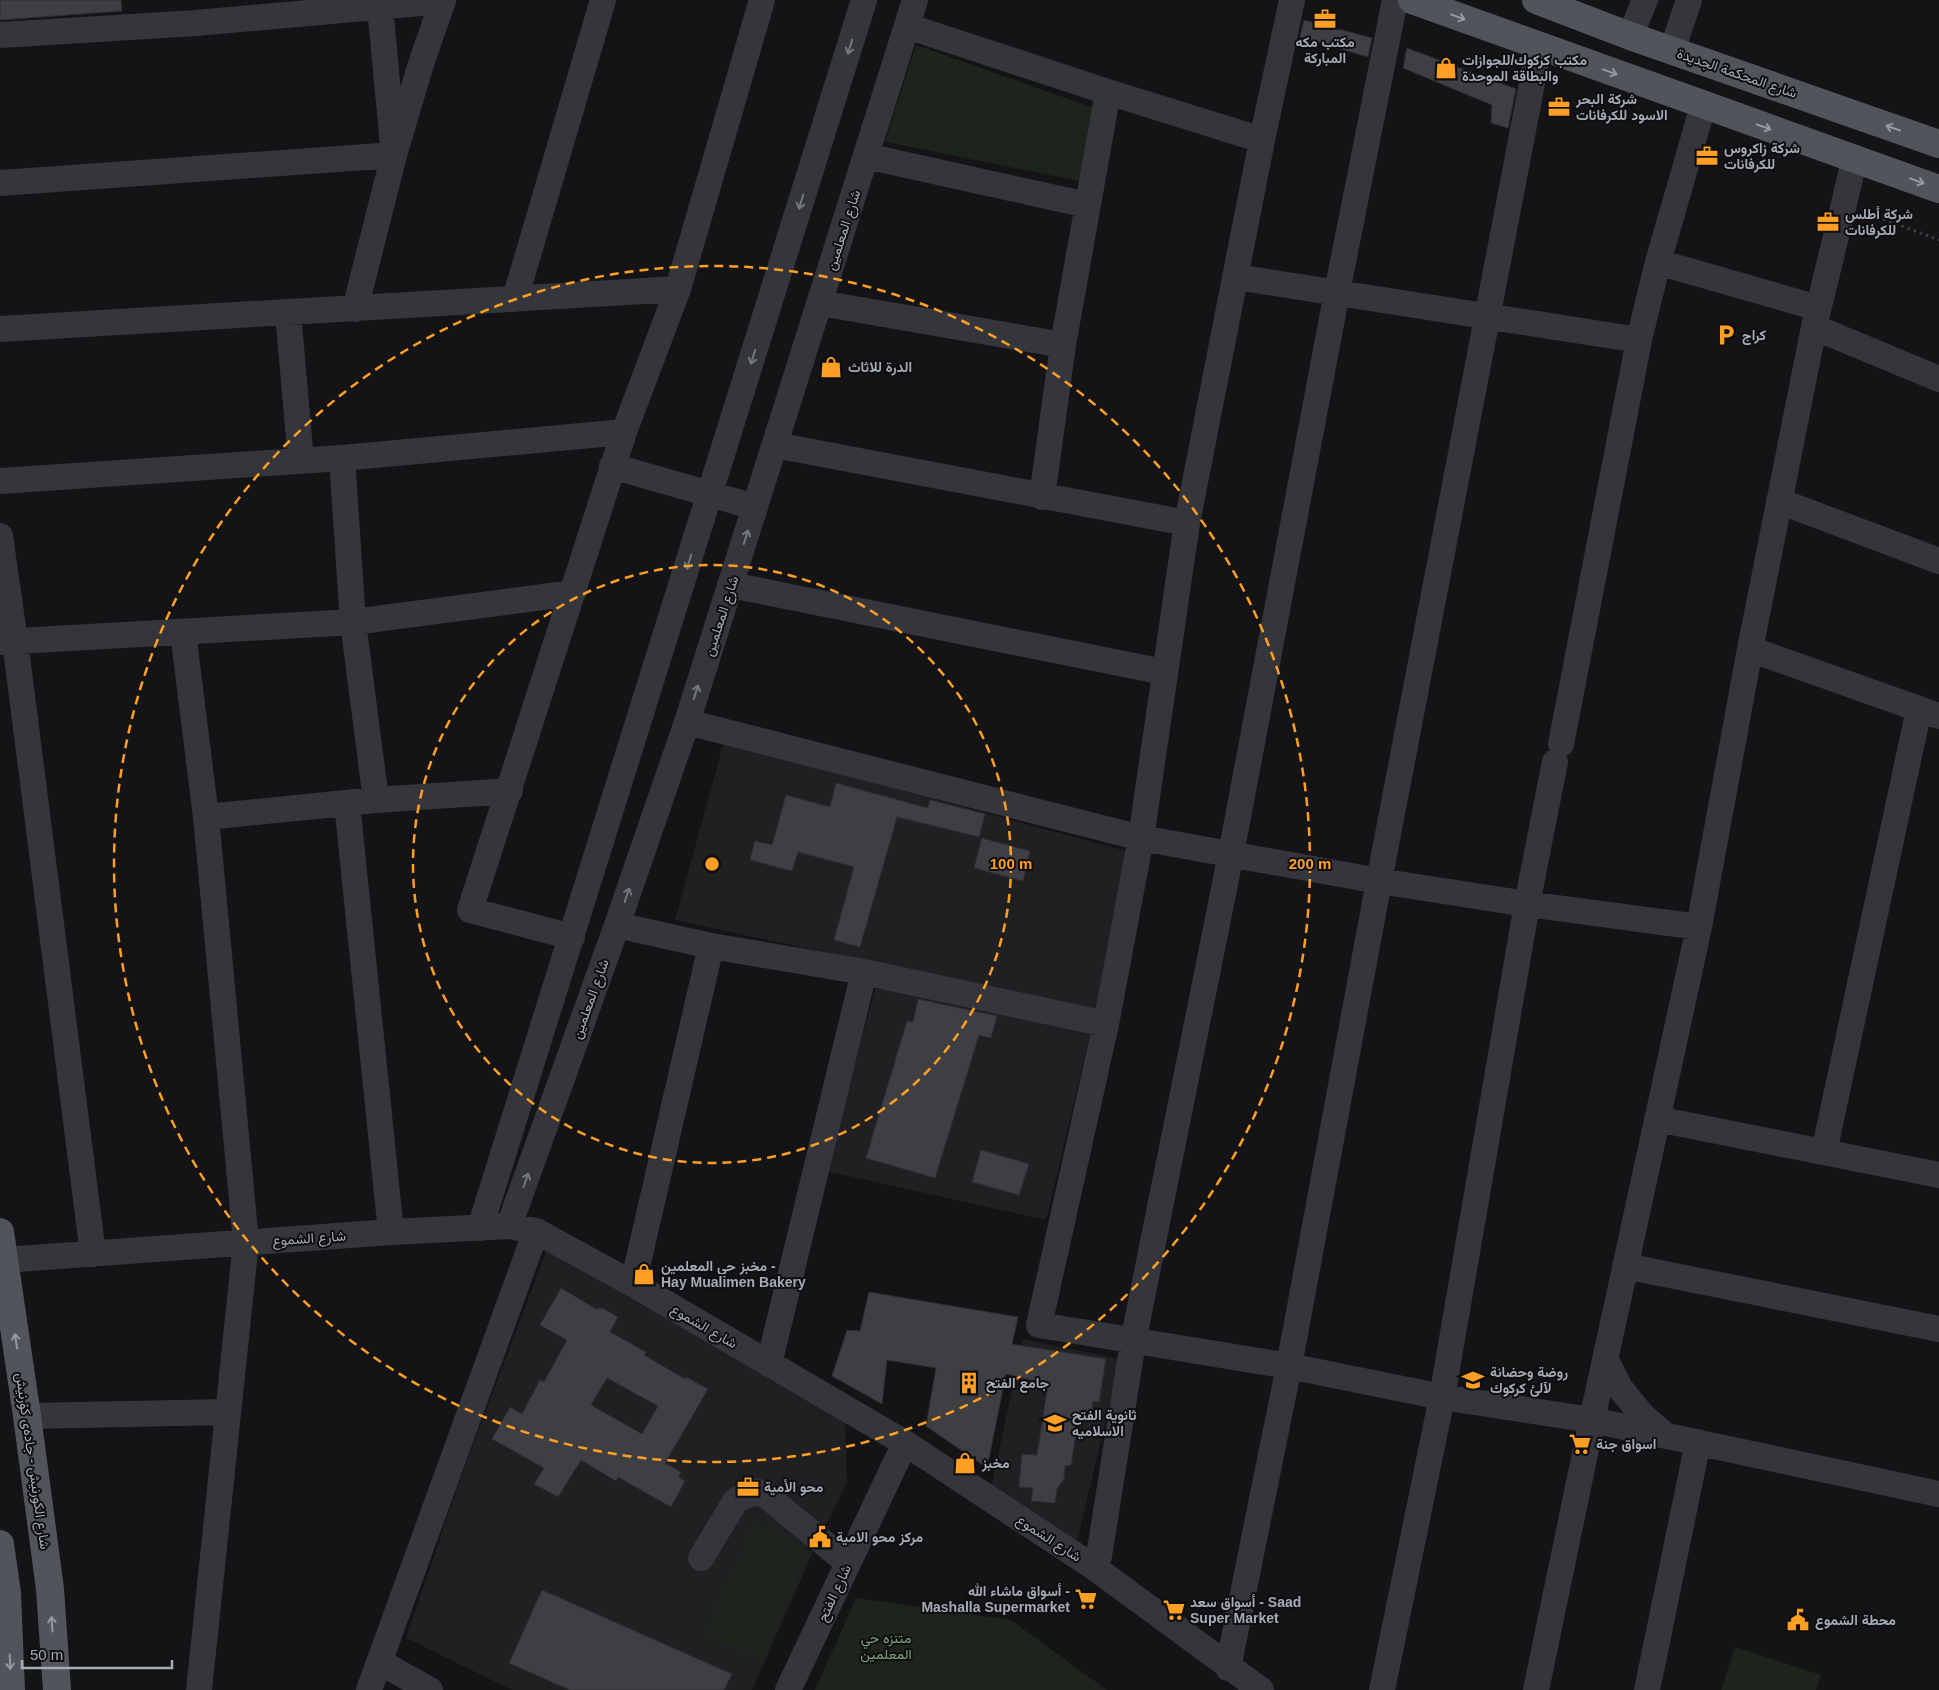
<svg xmlns="http://www.w3.org/2000/svg" width="1939" height="1690" font-family="Helvetica,Vazirmatn,sans-serif">
<style>
.built{fill:#202023}
.green{fill:#1c241c}
.building{fill:#3e3f43;stroke:#2e2e32;fill-rule:evenodd}
.lines{fill:none;stroke-linecap:round;stroke-linejoin:round}
.path{stroke:#3b3e42;stroke-width:3;stroke-dasharray:2.5 4;stroke-linecap:butt}
.minor{stroke:#35363b;stroke-width:26}
.major{stroke:#51545b;stroke-width:28}
.oneway{stroke:#949aa5}
.oneway2{stroke:#73777f}
.ring{fill:none;stroke:#ff9f23;stroke-width:2.5;stroke-dasharray:9 6}
.labels{text-anchor:middle;dominant-baseline:central;stroke-width:4;stroke-linejoin:round;paint-order:stroke}
.poi-label{font-size:14px;font-weight:bold;fill:#a5acb7;stroke:#0f0f11;text-anchor:start}
.street-label{font-size:14px;fill:#a5acb7;stroke:#0f0f11}
.park-label{font-size:14px;fill:#7ca47a;stroke:#0f0f11}
.centre{fill:#ff9f23;stroke:#0f0f11;stroke-width:2.5}
.ring-label{font-size:15px;text-anchor:middle;font-weight:bold;fill:#ff9f23;stroke:#0f0f11;stroke-width:4;stroke-linejoin:round;paint-order:stroke}
</style>
<rect width="100%" height="100%" fill="#141416"/>
<path class="built" d="M724,742L1133,853L1098,1011L675,920Z
M877,983L1091,1031L1046,1220L826,1171Z
M547,1249L845,1422L847,1483L817,1543L752,1690H512L406,1638L462,1474Z
M1023,1339L1120,1359L1076,1546L991,1488Z"/>
<path class="green" d="M916,45L1094,108L1079,181L885,142Z
M754,1523L810,1547L763,1658L706,1634Z
M856,1598L1011,1620L1107,1690H815Z
M1735,1647L1821,1675L1816,1690H1721Z"/>
<path class="building" d="M0,0H121L122,11L0,20Z
M1304,20L1372,38L1368,57L1300,37Z
M1407,48L1516,89L1508,128L1491,123L1492,105L1403,68Z
M836,783L928,808L930,800L985,814L979,837L897,817L860,947L834,940L854,867L798,852L792,871L750,860L755,841L772,845L786,795L830,807Z
M982,838L1030,851L1023,881L974,868Z
M918,999L997,1016L991,1038L979,1035L935,1178L866,1158L907,1021L913,1022Z
M981,1150L1029,1164L1019,1195L972,1182Z
M561,1288L596,1309L602,1308L618,1317L610,1332L646,1352L644,1355L685,1379L686,1377L708,1389L665,1463L681,1472L679,1477L685,1481L671,1507L618,1477L616,1481L581,1460L558,1497L534,1484L544,1468L492,1439L510,1407L522,1414L540,1380L544,1382L567,1340L540,1325ZM607,1378L658,1406L642,1434L591,1405Z
M869,1292L1018,1317L1012,1344L1106,1359L1099,1402L1093,1401L1092,1409H1088V1416L1079,1415L1071,1465L1065,1466L1064,1479L1057,1489L1055,1503L1031,1501L1033,1488L1019,1487L1022,1454L1037,1455L1048,1384L1006,1374L987,1468L926,1426L936,1368L887,1360L882,1404L832,1376L847,1330L860,1331Z
M542,1590L732,1674L724,1690H570L509,1663Z"/>
<g class="lines">
<path class="path" d="M1865,212L1939,240"/>
<path class="minor" d="M1292,0L1262,140L1187,523L1141,838L1106,1024L1039,1325L1289,1366L1442,1397L1592,1420L1939,1494
M907,26L1108,92L1262,140
M0,35L196,23L443,1
M1630,36L1645,0
M1672,50L1689,0
M866,156L1087,205
M0,183L394,155L380,7
M1658,262L1818,308
M1236,277L1639,340
M515,299L603,0
M820,303L1063,345
M355,309L394,155L420,67L443,0
M288,313L301,461
M1814,327L1939,379
M0,329L678,289
M775,445L1187,523
M342,458L353,622L376,800
M612,466L755,507
M0,481L342,458L624,432
M1042,497L1063,345L1108,92
M1779,501L1939,561
M0,536L15,641L93,1254
M731,585L1164,672
M183,632L206,817L246,1242L199,1690
M0,642L353,622L573,593
M1750,649L1939,716
M687,722L1141,838L1379,881L1527,904L1699,927
M1561,744L1639,340L1658,262L1703,106
M347,803L391,1232
M206,817L376,800L510,791
M617,925L711,946L864,972L1106,1024
M572,937L470,910L624,432L678,289L762,0
M1657,1119L1939,1175
M1824,1152L1919,709
M509,1226L617,925L687,722L915,0
M480,1228L864,0
M4,1260L391,1232L509,1226L536,1231L633,1284L905,1443L1095,1568L1261,1690
M1625,1266L1939,1329
M633,1284L711,946
M1606,1360L1620,1388L1642,1415L1665,1435
M769,1364L864,972
M27,1416L228,1412
M701,1558L736,1500L756,1491L768,1497L848,1563
M1095,1568L1099,1556L1133,1342L1231,854L1337,292L1395,0
M380,1662L430,1690
M1228,1668L1289,1366L1379,881L1539,47
M369,1690L536,1231
M788,1690L905,1443
M1382,1690L1442,1397L1527,904L1555,762
M1536,1690L1592,1420L1699,927L1750,649L1814,327L1855,158
M1647,1690L1698,1442"/>
<path class="major" d="M1412,0L1939,189
M1536,0L1630,36L1939,144
M0,1232L27,1416L50,1589L57,1690
M0,1544L7,1593L11,1690"/>
</g>
<defs><path id="oneway-shaft" d="M-6 0H5M1.5-3L5.5 0L1.5 3" fill="none" stroke-width="1.6" stroke-linecap="round" stroke-linejoin="round" transform="scale(1.25)"/></defs>
<g class="oneway">
<use href="#oneway-shaft" transform="translate(1458 17) rotate(20)"/>
<use href="#oneway-shaft" transform="translate(1610 72) rotate(20)"/>
<use href="#oneway-shaft" transform="translate(1764 127) rotate(19)"/>
<use href="#oneway-shaft" transform="translate(1893 128) rotate(-161)"/>
<use href="#oneway-shaft" transform="translate(1917 181) rotate(20)"/>
<use href="#oneway-shaft" transform="translate(16 1341) rotate(-98)"/>
<use href="#oneway-shaft" transform="translate(52 1624) rotate(-94)"/>
<use href="#oneway-shaft" transform="translate(10 1662) rotate(88)"/>
</g>
<g class="oneway2">
<use href="#oneway-shaft" transform="translate(850 47) rotate(107)"/>
<use href="#oneway-shaft" transform="translate(801 202) rotate(107)"/>
<use href="#oneway-shaft" transform="translate(753 357) rotate(107)"/>
<use href="#oneway-shaft" transform="translate(746 537) rotate(-72)"/>
<use href="#oneway-shaft" transform="translate(689 562) rotate(107)"/>
<use href="#oneway-shaft" transform="translate(696 692) rotate(-72)"/>
<use href="#oneway-shaft" transform="translate(627 895) rotate(-71)"/>
<use href="#oneway-shaft" transform="translate(526 1180) rotate(-70)"/>
</g>
<g class="ring">
<circle cx="712" cy="864" r="299"/>
<circle cx="712" cy="864" r="598"/>
</g>
<defs>
<g id="office-bare" transform="scale(1.725)"><path d="M-6-3h4V-5.5h4V-3h4V5H-6ZM-1-4.5V-3h2v-1.5ZM-6 0V1H6V0Z" fill="#ff9f23" stroke="#0f0f11" stroke-width="2.5" paint-order="stroke"/></g>
<g id="shop-bare" transform="scale(1.725)"><path d="M-5-2.5h2.3a2.7 3.5 0 0 1 5.4 0H5L5.5 6h-11ZM-1.5-2.5h3a1.5 2.3 0 0 0-3 0Z" fill="#ff9f23" stroke="#0f0f11" stroke-width="2.5" paint-order="stroke"/></g>
<g id="parking-bare" transform="scale(1.725)"><path d="M-3.5-5.5H1a3.5 3.5 0 0 1 0 7H-1V5.5H-3.5ZM-1-3.4V-.6H.8a1.4 1.4 0 0 0 0-2.8Z" fill="#ff9f23" stroke="#0f0f11" stroke-width="2.5" paint-order="stroke"/></g>
<g id="school-bare" transform="scale(1.725)"><path d="M0-5L7-2L0 1L-7-2ZM-4 1L0 2.5L4 1V4Q0 6-4 4Z" fill="#ff9f23" stroke="#0f0f11" stroke-width="2.5" paint-order="stroke"/></g>
<g id="building-bare" transform="scale(1.725)"><path d="M-4-6H4V6H1V3H-1V6H-4ZM-2.5-4.3h1.7v1.8h-1.7ZM.8-4.3h1.7v1.8H.8ZM-2.5-1h1.7V.8h-1.7ZM.8-1h1.7V.8H.8Z" fill="#ff9f23" stroke="#0f0f11" stroke-width="2.5" paint-order="stroke"/></g>
<g id="supermarket-bare" transform="scale(1.725)"><path d="M-6-5.5h2.5l.6 2H6L4.5 2H-2.5L-4.4-4H-6ZM-1.5 3.2a1.3 1.3 0 1 0 .1 0ZM3 3.2a1.3 1.3 0 1 0 .1 0Z" fill="#ff9f23" stroke="#0f0f11" stroke-width="2.5" paint-order="stroke"/></g>
<g id="civic-bare" transform="scale(1.725)"><path d="M-.6-6.5H3V-4.5H.6V-3L4-1V1h2V6H-6V1h2V-1L-.6-3ZM-1.2 2.5V6h2.4V2.5Z" fill="#ff9f23" stroke="#0f0f11" stroke-width="2.5" paint-order="stroke"/></g>
</defs>
<g fill-rule="evenodd">
<use href="#office-bare" x="1325" y="19"/>
<use href="#shop-bare" x="1446" y="68"/>
<use href="#office-bare" x="1559" y="107"/>
<use href="#office-bare" x="1707" y="156"/>
<use href="#office-bare" x="1828" y="222"/>
<use href="#parking-bare" x="1726" y="335"/>
<use href="#shop-bare" x="831" y="367"/>
<use href="#shop-bare" x="644" y="1274"/>
<use href="#school-bare" x="1473" y="1380"/>
<use href="#building-bare" x="969" y="1383"/>
<use href="#school-bare" x="1055" y="1423"/>
<use href="#supermarket-bare" x="1580" y="1444"/>
<use href="#shop-bare" x="965" y="1463"/>
<use href="#office-bare" x="748" y="1487"/>
<use href="#civic-bare" x="820" y="1537"/>
<use href="#supermarket-bare" x="1086" y="1599"/>
<use href="#supermarket-bare" x="1174" y="1610"/>
<use href="#civic-bare" x="1798" y="1620"/>
</g>
<g class="labels">
<g class="poi-label">
<text x="1325" y="42" text-anchor="middle">مكتب مكه<tspan x="1325" dy="16">المباركة</tspan></text>
<text x="1462" y="60">مكتب كركوك/للجوازات<tspan x="1462" dy="16">والبطاقة الموحدة</tspan></text>
<text x="1576" y="99">شركة البحر<tspan x="1576" dy="16">الاسود للكرفانات</tspan></text>
<text x="1724" y="148">شركة زاكروس<tspan x="1724" dy="16">للكرفانات</tspan></text>
<text x="1845" y="214">شركة أطلس<tspan x="1845" dy="16">للكرفانات</tspan></text>
<text x="1742" y="335">كراج</text>
<text x="848" y="367">الدرة للاثاث</text>
<text x="661" y="1266">مخبز حي المعلمين -<tspan x="661" dy="16">Hay Mualimen Bakery</tspan></text>
<text x="1490" y="1372">روضة وحضانة<tspan x="1490" dy="16">لآلئ كركوك</tspan></text>
<text x="986" y="1383">جامع الفتح</text>
<text x="1072" y="1415">ثانوية الفتح<tspan x="1072" dy="16">الاسلاميه</tspan></text>
<text x="1596" y="1444">اسواق جنة</text>
<text x="982" y="1463">مخبز</text>
<text x="764" y="1487">محو الأمية</text>
<text x="836" y="1537">مركز محو الامية</text>
<text x="1070" y="1591" text-anchor="end">أسواق ماشاء الله -<tspan x="1070" dy="16">Mashalla Supermarket</tspan></text>
<text x="1190" y="1602">أسواق سعد - Saad<tspan x="1190" dy="16">Super Market</tspan></text>
<text x="1815" y="1620">محطة الشموع</text>
</g>
<g class="street-label">
<text transform="translate(1737 73) rotate(19)">شارع المحكمة الجديدة</text>
<text transform="translate(843 230) rotate(-72)">شارع المعلمين</text>
<text transform="translate(721 616) rotate(-72)">شارع المعلمين</text>
<text transform="translate(590 999) rotate(-70)">شارع المعلمين</text>
<text transform="translate(309 1238) rotate(-4)">شارع الشموع</text>
<text transform="translate(704 1326) rotate(30)">شارع الشموع</text>
<text transform="translate(33 1461) rotate(82)">شارع الكورنيش - جادەی کۆرنیش</text>
<text transform="translate(1049 1538) rotate(33)">شارع الشموع</text>
<text transform="translate(834 1593) rotate(-65)">شارع الفتح</text>
</g>
<g class="park-label">
<text x="886" y="1638">متنزه حي<tspan x="886" dy="16">المعلمين</tspan></text>
</g>
</g>
<circle cx="712" cy="864" r="8" class="centre"/>
<g class="ring-label">
<text x="1011" y="869">100 m</text>
<text x="1310" y="869">200 m</text>
</g>
<path d="M22 1660v8h150v-8" fill="none" stroke="#a5acb7" stroke-width="2.5"/>
<text x="30" y="1660" font-size="15" fill="#a5acb7" stroke="#0f0f11" stroke-width="4" paint-order="stroke">50 m</text>
</svg>
